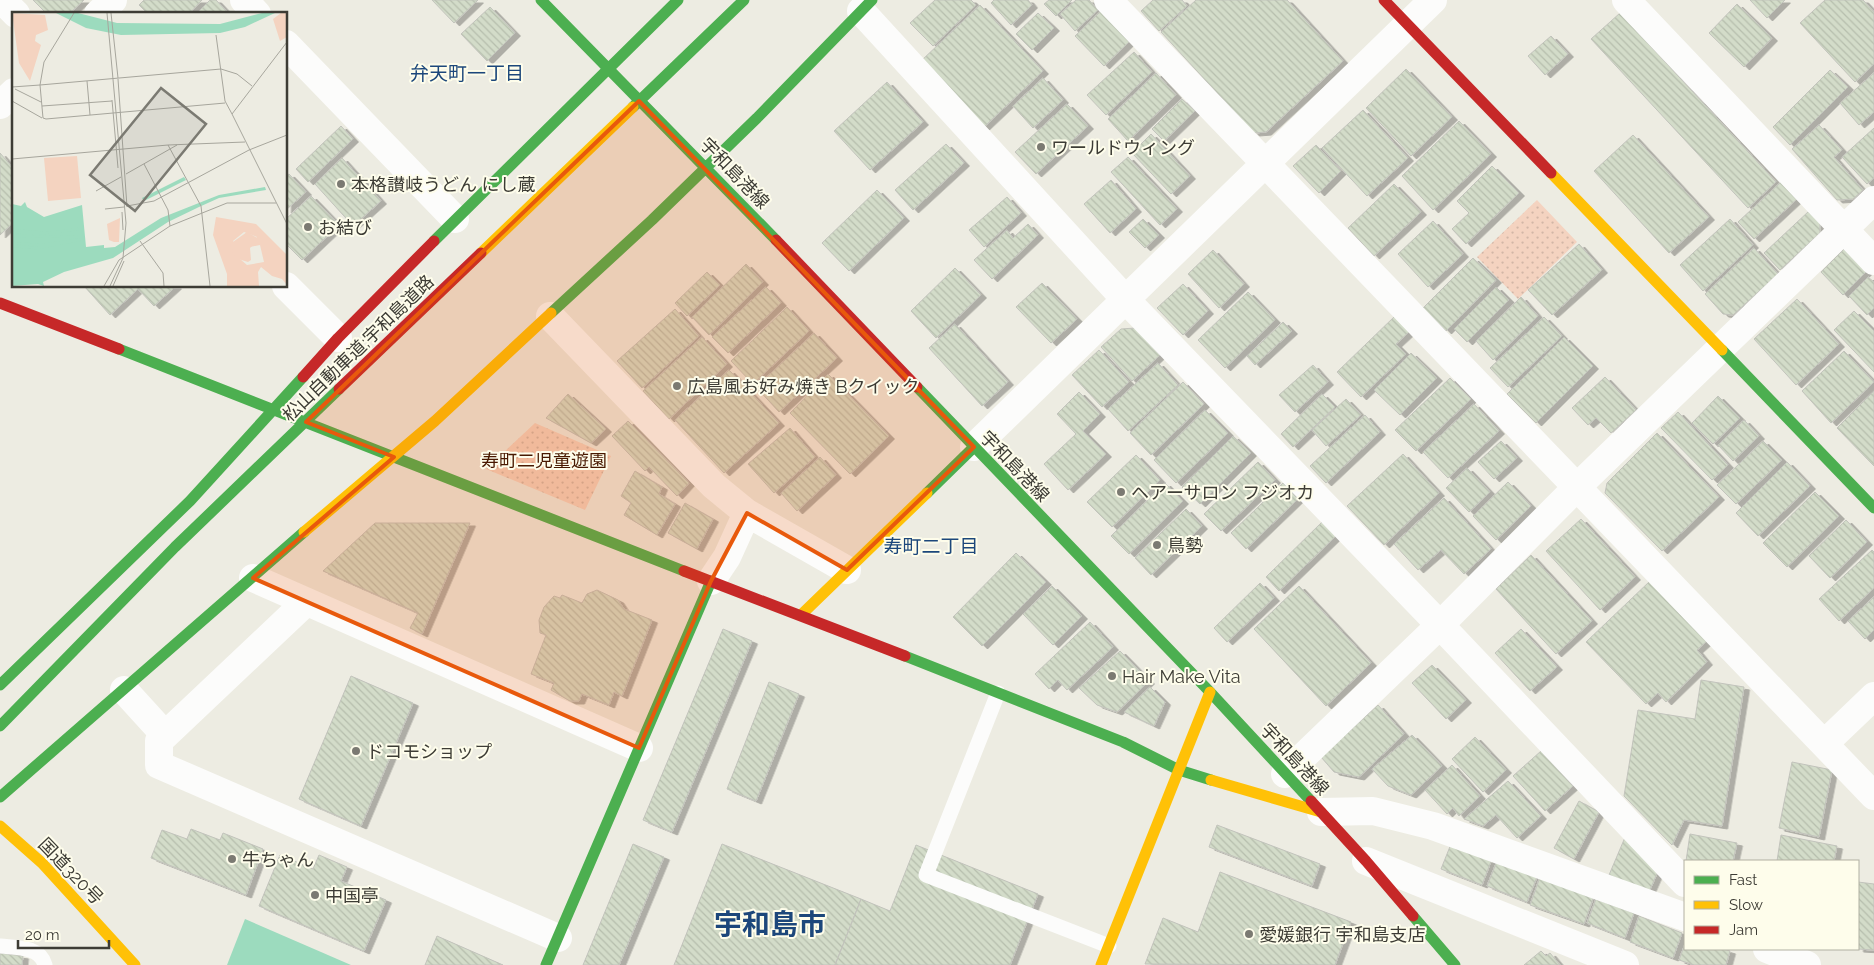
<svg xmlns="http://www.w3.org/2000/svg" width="1874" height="965" font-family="Raleway,'Noto Sans JP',sans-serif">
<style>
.park{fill:url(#park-dots)}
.water{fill:#9cdbbe}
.building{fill:url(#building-back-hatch);stroke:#c2c3bc;filter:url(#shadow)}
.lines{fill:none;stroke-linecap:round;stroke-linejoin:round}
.lane{stroke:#fcfcfb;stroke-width:15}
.street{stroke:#fcfcfb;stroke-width:28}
.fast{stroke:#4caf50;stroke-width:11}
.slow{stroke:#ffc107;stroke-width:11}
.jam{stroke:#c62828;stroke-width:11}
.marked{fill:#e8590c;fill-opacity:0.2;stroke:#e8590c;stroke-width:4;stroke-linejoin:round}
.poi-dot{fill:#7b7a72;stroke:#fefdeb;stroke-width:2}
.labels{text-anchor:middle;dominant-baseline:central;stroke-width:4;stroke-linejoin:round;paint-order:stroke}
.poi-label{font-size:18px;fill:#3d3c35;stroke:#fefdeb;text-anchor:start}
.street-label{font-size:18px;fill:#3d3c35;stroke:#fefdeb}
.park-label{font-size:18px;fill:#491901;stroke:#fefdeb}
.neighbourhood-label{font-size:19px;fill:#1c477b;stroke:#fefdeb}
.town-label{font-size:28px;font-weight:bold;fill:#1c477b;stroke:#fefdeb}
.inset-river{fill:none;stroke:#9cdbbe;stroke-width:2.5}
.inset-road{fill:none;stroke:#a7a69d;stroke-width:1}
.view{fill:#7b7a72;fill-opacity:0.15;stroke:#7b7a72;stroke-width:2.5}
.inset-edge{fill:none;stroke:#3d3c35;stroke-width:2.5}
</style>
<defs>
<pattern id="park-dots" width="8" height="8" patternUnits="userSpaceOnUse" patternTransform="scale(1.25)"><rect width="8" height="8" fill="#f4d3c0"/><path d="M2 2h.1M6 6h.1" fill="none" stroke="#d2b6a6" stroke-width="1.8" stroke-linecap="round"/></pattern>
<pattern id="building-back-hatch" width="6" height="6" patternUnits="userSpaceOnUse" patternTransform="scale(1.25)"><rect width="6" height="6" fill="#d3dcc9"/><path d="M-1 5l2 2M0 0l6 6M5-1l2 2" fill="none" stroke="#b6bead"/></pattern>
<filter id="shadow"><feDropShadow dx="5.5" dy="3" stdDeviation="0" flood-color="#0004"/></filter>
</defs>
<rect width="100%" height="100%" fill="#edece2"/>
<path class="park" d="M1537,200L1577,242L1518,299L1477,257Z
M535,423L611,456L585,510L486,469Z"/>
<path class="water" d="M245,919L351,965H227Z"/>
<path class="building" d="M33,0H84L69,14H47Z
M144,0H202L189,14H148L139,5Z
M210,0H216L229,14H196Z
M432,0H478L454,23Z
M935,0H971L976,5L933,46L910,23Z
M994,0H1028L1032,5L1011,25L991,3Z
M1049,0H1072L1056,16L1044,4Z
M1076,0H1089L1098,10L1075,31L1060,14Z
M1153,0H1182L1187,6L1159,31L1141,11Z
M1196,0H1287L1343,61L1266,132L1254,133L1161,32Z
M1750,0H1785L1767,18Z
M1825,0H1863L1874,12V64L1855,82L1800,23Z
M1737,4L1772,38L1744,67L1709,33Z
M980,5L1043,71L984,127L921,61Z
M490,7L515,33L487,61L461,34Z
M1101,11L1130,41L1104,66L1075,36Z
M1038,13L1054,28L1032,50L1016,34Z
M1620,13L1776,182L1748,208L1591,39Z
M1551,36L1568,54L1545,75L1528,56Z
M1134,52L1152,72L1106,115L1087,95Z
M1406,69L1452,117L1411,156L1366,108Z
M1830,70L1848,87L1790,145L1773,127Z
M1156,73L1176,95L1128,141L1108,119Z
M1874,73V112L1859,125L1840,103Z
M1043,78L1063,100L1033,128L1013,106Z
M887,82L923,122L870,170L834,131Z
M1182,99L1195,111L1164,141L1152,129Z
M1067,104L1088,126L1036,174L1015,152Z
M1363,110L1408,158L1367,196L1322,148Z
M1459,121L1491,154L1433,210L1402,176Z
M1819,125L1842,150L1834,157L1863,190L1853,199L1837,200L1792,149Z
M341,126L353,139L308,182L296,169Z
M1874,128V178L1867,184L1842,157Z
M1151,134L1190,176L1171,194L1132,153Z
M1633,135L1709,217L1669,253L1594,171Z
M946,144L964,163L913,210L895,190Z
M1316,145L1341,171L1319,193L1293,166Z
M0,153L14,169V222L0,235Z
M1128,157L1177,209L1160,225L1111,172Z
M342,158L381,201L353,226L315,184Z
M1492,166L1519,193L1466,244L1452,229L1469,213L1457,201Z
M289,174L306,192L286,210V176Z
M1111,180L1136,209L1110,233L1084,204Z
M1782,181L1798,198L1754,239L1738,222Z
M1394,184L1421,212L1374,256L1348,228Z
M877,190L904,218L849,271L822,243Z
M311,196L339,225L302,260L286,244V219Z
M1007,197L1021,213L984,247L969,230Z
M1809,211L1820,223V233L1780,270L1764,253Z
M1143,219L1159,235L1145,248L1129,232Z
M1730,219L1753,245L1703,291L1680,265Z
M1433,221L1463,254L1428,287L1398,254Z
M1028,224L1038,235L992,279L974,260L1007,230L1013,238Z
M1579,244L1602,270L1552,315L1528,290Z
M1754,248L1778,274L1733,315L1723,314L1705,294Z
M1844,249L1866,272L1843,295L1821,272Z
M1213,250L1244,284L1219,308L1188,274Z
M1473,258L1496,280L1446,331L1423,308Z
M746,264L763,282L709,335L692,317Z
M955,268L981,295L936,338L911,311Z
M707,272L720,285L687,316L675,303Z
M1868,277L1874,282V308L1867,315L1849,296Z
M1042,283L1077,319L1051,343L1016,307Z
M1183,284L1208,311L1183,335L1157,308Z
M84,286H176L154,306L138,289L110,315Z
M766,287L781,303L728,353L712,337Z
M1496,287L1509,300L1467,342L1454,329Z
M1248,292L1275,320L1225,368L1198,340Z
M1521,297L1538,316L1493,360L1476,341Z
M1797,299L1839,344L1796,385L1754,339Z
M787,307L809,331L753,384L731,361Z
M675,309L699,336L642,388L617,361Z
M1854,311L1874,331V372L1834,330Z
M1395,316L1410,331L1396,344L1406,354L1361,397L1337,372Z
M1544,317L1562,336L1508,387L1490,368Z
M1283,322L1292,331L1255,365L1247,356Z
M955,324L1008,382L982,406L929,348Z
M1135,328L1160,355L1132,381L1101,347L1121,329Z
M814,333L837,358L779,412L756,387Z
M702,337L727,364L669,419L643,391Z
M1564,337L1593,366L1536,423L1507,394Z
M1099,350L1129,382L1102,407L1072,375Z
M1844,351L1874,382L1831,423L1802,391Z
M1411,353L1437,378L1400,415L1374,390Z
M1158,363L1178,385L1128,431L1108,409Z
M1313,365L1328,382L1295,412L1279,395Z
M729,370L779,423L724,473L675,420Z
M828,374L889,436L850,474L790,413Z
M1605,377L1636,410L1611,433L1596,418L1588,425L1572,408Z
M1450,378L1471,399L1416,451L1395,430Z
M1183,382L1204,404L1151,455L1130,433Z
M1874,391V466L1837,428Z
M1079,392L1100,414L1083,431L1106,454L1068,490L1044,464L1076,434L1057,414Z
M568,394L606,429L591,443L546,418Z
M1322,394L1335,407L1293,447L1281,434Z
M1718,396L1740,418L1713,444L1692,423Z
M1346,399L1361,415L1326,446L1312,430Z
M1474,404L1499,431L1448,478L1423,452Z
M1205,410L1228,433L1176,483L1154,460Z
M1678,412L1728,465L1712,480L1661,428Z
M1365,415L1380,432L1326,483L1310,466Z
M1744,420L1759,436L1733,461L1718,445Z
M628,421L689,483L677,496L649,467L645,471L612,436Z
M790,428L815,457L774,493L748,464Z
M1657,433L1719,497L1662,551L1605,493L1607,483Z
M1233,436L1251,453L1200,504L1182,487Z
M1501,441L1517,458L1494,479L1478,462Z
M1763,441L1782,460L1736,504L1717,485Z
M1403,454L1439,493L1384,545L1347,506Z
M1136,455L1160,480L1112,527L1087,502Z
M820,457L836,475L797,511L781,493Z
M1258,462L1275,480L1221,531L1204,514Z
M1787,462L1810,486L1758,536L1736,513Z
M1467,468L1490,492L1469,512L1446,488Z
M635,471L662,487L659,494L675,504L657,535L624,515L631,503L621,496Z
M1508,482L1531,506L1496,540L1473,516Z
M1165,483L1183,501L1129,554L1111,536Z
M1283,483L1298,499L1246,549L1231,533Z
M1815,492L1839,516L1787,567L1763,543Z
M1444,498L1491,549L1464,574L1441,550L1418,570L1394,544Z
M685,503L713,519L697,549L668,533Z
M1186,509L1202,526L1151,575L1135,558Z
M1581,519L1635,577L1600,610L1546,551Z
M1846,520L1867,542L1830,578L1809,556Z
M1322,522L1336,536L1279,591L1266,577Z
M375,523H470L422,634L410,628L418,613L323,571Z
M1872,550L1874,552V588L1839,621L1819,599Z
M1016,553L1046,582L982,646L953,617Z
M1531,555L1592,621L1556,654L1496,589Z
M1650,581L1707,641L1697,650L1707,662L1666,702L1658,693L1646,704L1586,642Z
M1260,583L1274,598L1227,642L1214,628Z
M1052,586L1082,616L1053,645L1023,614Z
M1299,586L1371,663L1326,706L1254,629Z
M597,590L618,600L624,609L652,620L622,696L614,692L609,705L582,694L579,701H570L551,690L554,683L531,674L546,635L540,633L539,620L544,607L554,596L560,598L562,595L582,603L587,594Z
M1874,597V630L1865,639L1848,621Z
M1090,622L1113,647L1067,690L1058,680L1049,689L1035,674Z
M723,629L752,641L672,832L643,820Z
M1521,629L1557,667L1530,691L1495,653Z
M1120,651L1149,681L1117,712L1097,705L1079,688Z
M1432,665L1466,700L1446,719L1412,683Z
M351,676L413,703L361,826L299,799Z
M1701,680L1744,687L1722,826L1684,820L1672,845L1624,796L1638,710L1695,719Z
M769,682L799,694L756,801L727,789Z
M1150,687L1165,702L1154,726L1124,712Z
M1378,705L1404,734L1359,777L1334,772L1321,757Z
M1412,735L1442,766L1411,795L1388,786L1372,769Z
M1475,737L1506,770L1483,792L1452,759Z
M1541,751L1573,786L1545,811L1513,776Z
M1792,762L1832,770L1819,837L1779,828Z
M1452,765L1480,796L1459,816L1453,808L1447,814L1425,790Z
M1508,781L1541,816L1517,838L1496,815L1483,826L1464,819Z
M1579,801L1599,812L1574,859L1554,848Z
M1217,825L1320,864L1312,886L1209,847Z
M191,829L220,840L223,833L263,849L246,895L151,858L162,830L187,839Z
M1690,834L1737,843L1733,861H1686Z
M1626,835L1659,869L1649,892L1609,875Z
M1781,835L1837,846L1834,861H1777Z
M633,844L664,857L619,965H583Z
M722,844L861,899L835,965H674Z
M1451,844L1492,859L1482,885L1441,869Z
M916,845L1038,894L1010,965H835L861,899L890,911Z
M280,855L313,869L319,855L347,867L341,881L386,900L364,951L259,906Z
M1497,861L1537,877L1527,902L1487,886Z
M1220,872L1351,922L1335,965L1145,964L1163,918L1198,932Z
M1540,877L1594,896L1584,924L1530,905Z
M1858,882L1874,884V950L1858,949Z
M1596,899L1634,913L1625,938L1587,923Z
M1639,916L1682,933L1673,958L1630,942Z
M437,936L503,965H425Z
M1685,944V949H1723L1730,951L1726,965H1694L1679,960Z
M1541,951L1546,956L1550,953L1560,965H1524Z
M0,953L23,956L22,965H23H0Z"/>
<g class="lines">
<path class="lane" d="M998,693L926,875L1109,946
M0,946C16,948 40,946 45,965"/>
<path class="street" d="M2,0L16,14
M244,0L257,14
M1108,0L1874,796
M1626,0L1874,261
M861,11L1125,299L1440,625L1685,883
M98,14L113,0
M286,44L455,219
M0,105L14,92
M286,286L338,338
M550,316L714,486L747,513L847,570
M974,447L1433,0
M253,578L639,748
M711,581L727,557L747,513
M306,602L159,741V765L558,938
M124,690L165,735
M1824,744L1874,696
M1285,774L1440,625L1577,487L1874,200
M1321,812L1373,811L1433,826L1685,917
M1366,861L1625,965
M1767,949L1807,965"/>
<path class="fast" d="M541,0L776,240
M633,107L744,0
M434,241L678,0
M551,313L652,220L757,118L872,0
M119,349L684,571
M1722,350L1874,508
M917,387L1210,692L1311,801
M927,493L974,447
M905,656L1123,742L1179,770L1211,780
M0,685L190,501L303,377
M0,726L175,547L339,389
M0,797L304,532
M1413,916L1455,965
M546,965L711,581"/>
<path class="slow" d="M1551,173L1722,350
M481,253L633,107
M304,532L435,421L551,313
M801,615L927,493
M1211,780L1321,812
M0,826L42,863L135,965
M1101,965L1210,692"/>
<path class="jam" d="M1384,0L1551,173
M776,240L917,387
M0,303L119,349
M303,377L338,338L434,241
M339,389L481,253
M684,571L905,656
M1311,801L1366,861L1413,916"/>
</g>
<path class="marked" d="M639,101L974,447L847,570L747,513L711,581L639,748L253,578L394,457L306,422Z"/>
<g class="poi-dot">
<circle cx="1041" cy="147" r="5"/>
<circle cx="341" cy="184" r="5"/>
<circle cx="308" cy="227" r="5"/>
<circle cx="677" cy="386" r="5"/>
<circle cx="1121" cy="492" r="5"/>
<circle cx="1157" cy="545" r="5"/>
<circle cx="1112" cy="676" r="5"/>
<circle cx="356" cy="751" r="5"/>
<circle cx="232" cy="859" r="5"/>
<circle cx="315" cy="895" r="5"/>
<circle cx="1249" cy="934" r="5"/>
</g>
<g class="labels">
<g class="poi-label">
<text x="1051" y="147">ワールドウィング</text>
<text x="351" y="184">本格讃岐うどん にし蔵</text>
<text x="318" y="227">お結び</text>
<text x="687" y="386">広島風お好み焼き Bクイック</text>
<text x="1131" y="492">ヘアーサロン フジオカ</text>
<text x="1167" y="545">鳥勢</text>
<text x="1122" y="676">Hair Make Vita</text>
<text x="366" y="751">ドコモショップ</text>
<text x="242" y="859">牛ちゃん</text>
<text x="325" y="895">中国亭</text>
<text x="1259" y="934">愛媛銀行 宇和島支店</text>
</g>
<g class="street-label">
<text transform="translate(735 173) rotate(46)">宇和島港線</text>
<text transform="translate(358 348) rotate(-44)">松山自動車道;宇和島道路</text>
<text transform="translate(1015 466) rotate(46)">宇和島港線</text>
<text transform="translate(1295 759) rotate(47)">宇和島港線</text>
<text transform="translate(71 871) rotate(46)">国道320号</text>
</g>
<g class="park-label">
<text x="544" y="460">寿町二児童遊園</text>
</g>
<g class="neighbourhood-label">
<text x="467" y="73">弁天町一丁目</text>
<text x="931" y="546">寿町二丁目</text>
</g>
<g class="town-label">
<text x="770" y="924">宇和島市</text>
</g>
</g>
<g transform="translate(12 12)">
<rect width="275" height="275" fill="#edece2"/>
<path d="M0,1L33,3L36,18L24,23L23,29L29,33L18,69L7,51ZM204,205L244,212L275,243V273L270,267L260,264L249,255L246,260L247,274H215V262L201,223ZM232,220L245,225L238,235L248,233L252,250L235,253L228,247L221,229Z" fill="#f4d3c0" fill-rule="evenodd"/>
<path d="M269,1H275V25L268,29L261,7ZM108,206L107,230H102L97,228L95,212ZM235,220L247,227L238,236L239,248L236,250L223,246L218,232Z" fill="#f4d3c0"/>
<path d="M65,144L69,186L36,189L32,146Z" fill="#f4d3c0"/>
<path d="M44,1H66L105,11L208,12L250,1H263L233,15L208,21L109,23L74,16ZM172,165L174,168L132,189L130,186ZM253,175L254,178L207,186L187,195L156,210L101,246L52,260L31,270L32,274L26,272L0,274V192L9,194L13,190L15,195L32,205L70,193L74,235L92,233V236L103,235L149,206L207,183Z" fill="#9cdbbe"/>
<path class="inset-river" d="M0,218L35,221M0,220L25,222L67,217M0,224L68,225M0,227H32M0,231L28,233L67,228M0,234L25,236L68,228"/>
<path class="inset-road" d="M62,1L32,50L28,73L209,57L225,62L240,74M95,1L114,211L111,246L98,274M99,1L106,66M204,23L213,89L220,102M275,30L220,102L275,212M106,67L115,195M75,69L78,103M0,75L28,73L31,106L34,107L213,91M3,77L29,90M100,88L106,156M0,89L30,106M30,94L100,89M156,133L189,194L198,274M0,147L156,133L233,130M132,152L156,198L158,214M114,162L165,133M84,179L109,165M115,194L142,189L237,138L275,123M93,197L112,195M110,200L111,218M128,229L151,261L152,274M92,274L107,248L158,214L215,191H264M101,274L112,249"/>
<path class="view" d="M149,76L194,112L123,199L78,163Z"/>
<rect width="275" height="275" class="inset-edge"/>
</g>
<rect x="1684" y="860" width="175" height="90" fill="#fefdeb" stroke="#b1b0a2"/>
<rect x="1694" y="876" width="25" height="8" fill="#4caf50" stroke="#b1b0a2"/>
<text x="1729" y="885" font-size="15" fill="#3d3c35">Fast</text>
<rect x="1694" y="901" width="25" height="8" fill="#ffc107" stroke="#b1b0a2"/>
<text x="1729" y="910" font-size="15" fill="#3d3c35">Slow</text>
<rect x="1694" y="926" width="25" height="8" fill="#c62828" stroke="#b1b0a2"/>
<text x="1729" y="935" font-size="15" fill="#3d3c35">Jam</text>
<path d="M18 940v8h91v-8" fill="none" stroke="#3d3c35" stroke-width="2.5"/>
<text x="25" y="940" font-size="15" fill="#3d3c35" stroke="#fefdeb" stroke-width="4" paint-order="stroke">20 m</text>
</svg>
